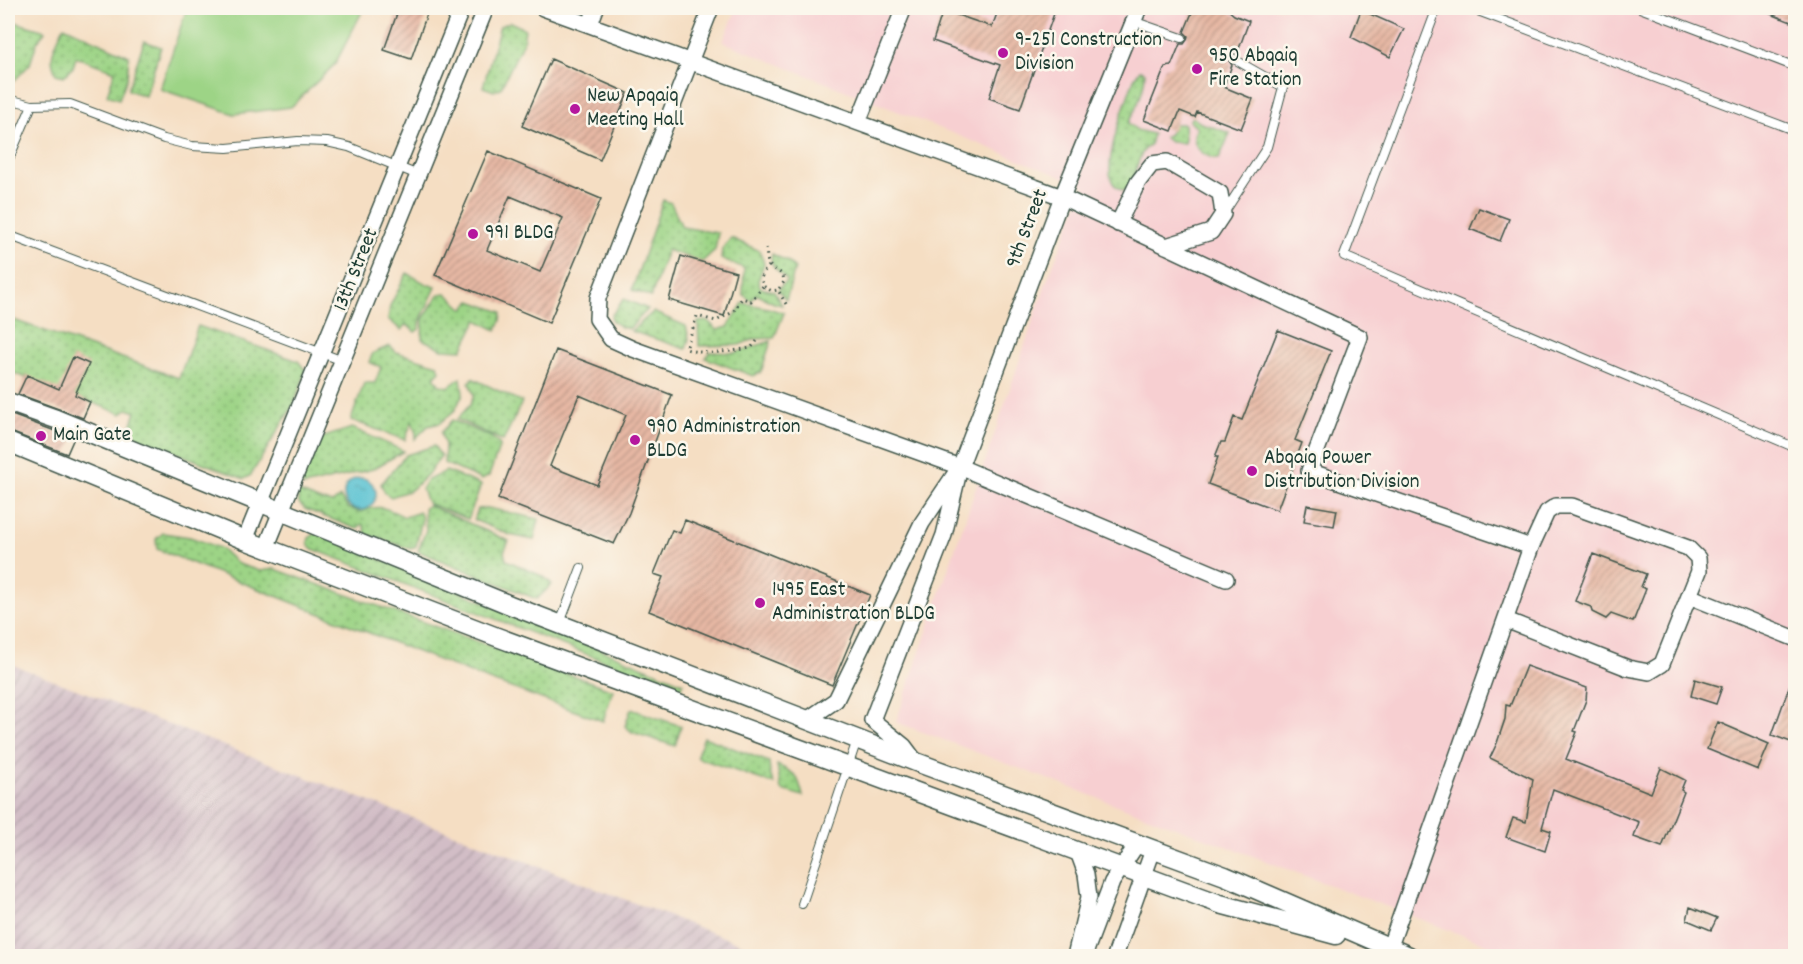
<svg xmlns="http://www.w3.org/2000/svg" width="1803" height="964" font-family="Dekko,sans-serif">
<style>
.built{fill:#f7cfd1}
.industrial{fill:url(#industrial-furrows)}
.grass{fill:url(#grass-dots);stroke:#5e885d;stroke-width:1.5}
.pitch{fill:#9dd486;stroke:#5e885d;stroke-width:1.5}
.water{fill:url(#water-ripples);stroke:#3a7f82;stroke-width:1.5}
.building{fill:url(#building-hatch);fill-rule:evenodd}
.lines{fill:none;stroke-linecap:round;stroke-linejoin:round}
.service-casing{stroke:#3f5549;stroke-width:10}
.minor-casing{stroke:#3f5549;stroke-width:18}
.tertiary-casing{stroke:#3f5549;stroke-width:21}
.path{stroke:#3f5549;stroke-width:3;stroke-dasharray:1.5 4.5;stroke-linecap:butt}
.service{stroke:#fff;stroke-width:8}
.minor{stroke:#fff;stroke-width:15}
.tertiary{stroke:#fff;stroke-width:18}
.poi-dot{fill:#b5179e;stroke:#fbf7ec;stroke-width:2}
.labels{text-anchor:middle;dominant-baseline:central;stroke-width:5;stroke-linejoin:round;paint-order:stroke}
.poi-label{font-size:21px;fill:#1f3d34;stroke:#fbf7ec;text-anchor:start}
.street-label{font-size:21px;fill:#1f3d34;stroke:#fbf7ec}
</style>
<defs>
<pattern id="industrial-furrows" width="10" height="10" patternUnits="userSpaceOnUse" patternTransform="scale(1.5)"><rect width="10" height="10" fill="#d2bdc6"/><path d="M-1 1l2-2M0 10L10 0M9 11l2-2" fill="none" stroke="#aa9ba2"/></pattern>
<pattern id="grass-dots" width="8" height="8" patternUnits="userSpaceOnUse" patternTransform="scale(1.5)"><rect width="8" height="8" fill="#9dd486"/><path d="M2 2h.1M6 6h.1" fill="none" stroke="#7fad6e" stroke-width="1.8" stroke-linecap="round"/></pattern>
<pattern id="water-ripples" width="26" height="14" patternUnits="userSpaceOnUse" patternTransform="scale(1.5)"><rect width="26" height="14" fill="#56c1d1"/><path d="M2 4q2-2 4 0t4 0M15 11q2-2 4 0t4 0" fill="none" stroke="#479eaa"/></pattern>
<pattern id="building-hatch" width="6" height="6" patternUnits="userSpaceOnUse" patternTransform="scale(1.5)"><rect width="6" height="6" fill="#e7b8a4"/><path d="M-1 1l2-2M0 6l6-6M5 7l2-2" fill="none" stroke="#bb9786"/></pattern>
</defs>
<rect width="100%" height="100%" fill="#fbf7ec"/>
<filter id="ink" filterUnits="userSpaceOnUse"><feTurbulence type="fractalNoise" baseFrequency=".0167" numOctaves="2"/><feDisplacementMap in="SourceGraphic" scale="12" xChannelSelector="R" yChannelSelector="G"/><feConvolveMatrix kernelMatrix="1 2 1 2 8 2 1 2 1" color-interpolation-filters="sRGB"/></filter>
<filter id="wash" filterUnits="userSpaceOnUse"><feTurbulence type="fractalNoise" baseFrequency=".008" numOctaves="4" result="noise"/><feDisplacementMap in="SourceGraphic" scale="24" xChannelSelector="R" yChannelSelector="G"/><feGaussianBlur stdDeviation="1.35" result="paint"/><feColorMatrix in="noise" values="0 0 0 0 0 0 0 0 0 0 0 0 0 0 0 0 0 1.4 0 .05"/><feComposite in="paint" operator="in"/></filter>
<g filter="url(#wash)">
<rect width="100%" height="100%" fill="#f5dec3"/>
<path class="built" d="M737,8H1795V956H1518L896,722L1047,280L1085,186L723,42Z"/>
<path class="industrial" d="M8,663L773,956H8Z"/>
<path class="grass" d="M8,20L45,31L37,42L30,64L14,81L8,80Z
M510,22L525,29L523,42L501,88L494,91L483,87L500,26Z
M64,26L129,56L127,78L119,99L107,95L115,71L76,57L73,67L64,76L56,74C47,55 56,44 64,26Z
M144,41L161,47L145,96L128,90Z
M1140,70L1145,72C1145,89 1136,109 1128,123L1137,130L1153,134L1150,145C1133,155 1140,182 1123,191C1120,189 1115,186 1113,183C1101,165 1127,99 1134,79Z
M1192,117L1201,123L1230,133L1219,159C1209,159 1194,150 1194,138C1193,135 1196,131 1197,128L1189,121Z
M1174,124H1184L1185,139L1184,143L1170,142L1164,137L1170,134Z
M663,200L671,203L682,227L718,233L715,250L702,262L667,250L651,297L632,290Z
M731,238L760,251L764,264L758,281L761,288L774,291L782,305L774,303L756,294L751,301L743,294L744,268L721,259L722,249Z
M772,254L788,262L795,268L786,300L778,290L787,280C780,272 768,266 772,254Z
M407,273C417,278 424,285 436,287L421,319L419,329L415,332L406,324L401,330L388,319L390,306Z
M446,293L464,309L471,301L502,312L501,321L496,330L477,320L462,350L442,349L422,339L423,319L439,294Z
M624,299L648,309L629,329L621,327L612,321L611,316Z
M743,303L768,308L784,313L774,338L754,339L739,345L699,346L698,322L708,321L717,330L728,327Z
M653,312L686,326L689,339L686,349L631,331Z
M8,318L179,378L198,326L298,361L306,371L294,404L251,475L244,479L138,438L130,429L136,412L127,409L122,414L8,371Z
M771,341L761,372L753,376L705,358L710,352L735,353Z
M390,346L396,352L438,365L440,371L434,377L438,382L437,384L448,387L461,378L463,394L455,410L440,423L428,426L415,439L416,434L412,421L405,440L351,420L364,383H375L381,367L369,362L373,353Z
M472,378L522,402L503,441L457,419L470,405L474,395L469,383Z
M452,420L491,437L500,445L489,476L482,480L444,463L445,445L441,433Z
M352,428L404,451L373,469L304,486L299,481L321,438Z
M434,446L441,456L429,473L411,490L391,497L385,493L381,484L406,455Z
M446,471L481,485L468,519L427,503L422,488L426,481Z
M297,491L318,500L332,503L340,497L348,508L361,512C380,503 388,509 405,517L420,512L422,519L416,546L411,549L366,534L364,526L362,524L357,529L305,509L299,503Z
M428,505L509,541L504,552L506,560L544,577L552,584L537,599L418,551L426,530L424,509Z
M488,508L539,519L534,540L510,535L474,520L478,509Z
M163,533L190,537L220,548L238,564L260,571L275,569L613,690L603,721L486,679L157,549L156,539Z
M316,533L683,683L680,690L310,548L308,542L309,538Z
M631,709L681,726L675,746L632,732L625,726Z
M704,737L769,762L770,774L774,784L698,758L697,755Z
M777,765C797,774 798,775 803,796L781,790Z"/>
<path class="pitch" d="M187,8H364L335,64L291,107L234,114L160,89Z"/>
<path class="water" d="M344 494a16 16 0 1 1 32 0a16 16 0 1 1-32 0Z"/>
<g id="blocks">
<path class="building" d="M399,8H429L411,59L384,50Z
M999,8H1056L1020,109L989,98L1000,65L933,41L943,10L992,27Z
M1194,8H1226L1234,15L1249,21L1237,54H1232L1229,57V61L1232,65L1224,87L1253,99L1241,129L1197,112L1195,117L1180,111L1172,131L1144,120L1165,67L1171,66L1180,44H1184L1187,40L1188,36L1184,32Z
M1756,8H1796V24Z
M1361,10L1404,29L1390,57L1351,37Z
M551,59L628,93L600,160L522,126Z
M488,151L601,199L549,323L435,275ZM510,196L563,218L540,272L487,250Z
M1479,208L1509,219L1500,241L1470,229Z
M681,256L736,272L724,316L669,300Z
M1278,330L1331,351L1295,440L1302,443L1277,510L1208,484L1218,457H1215L1221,442H1225L1234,417L1242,420Z
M556,350L672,395L629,513L614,544L498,499ZM579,395L626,415L597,485L550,466Z
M73,357L89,364L75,395L90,402L83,418L18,394L27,375L59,389Z
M9,414L74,438L67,454L8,431V419Z
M1307,505L1337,510L1334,526L1304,521Z
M685,520L870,595L832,685L649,611L663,577L654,574L672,530L680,533Z
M1593,554L1646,574L1641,587L1646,589L1633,622L1611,614L1606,619L1592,612L1591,607L1575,601Z
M1526,666L1587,688L1586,700L1574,731L1577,732L1566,759L1651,793L1661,768L1685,780L1681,790L1684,792L1662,847L1634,837L1639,822L1553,789L1542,828L1551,831L1545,851L1506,837L1513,818L1526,822L1533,779L1490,758L1497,743L1505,719L1506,705L1510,706Z
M1794,673H1796V744L1772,735Z
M1695,679L1722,687L1716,704L1691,696Z
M1718,722L1769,744L1758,770L1707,749Z
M1690,907L1717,918L1711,930L1687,920Z"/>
</g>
</g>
<g filter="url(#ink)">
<use href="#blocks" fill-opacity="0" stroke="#3f5549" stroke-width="1.5"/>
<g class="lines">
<g class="service-casing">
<path id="service" d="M1437,8L1344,256L1796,448
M1470,8L1796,131
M1640,8L1796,67
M1133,21L1182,38
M8,99L32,105L70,104L164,139L192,146L227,148L298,141L327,142L349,147L418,175
M8,161L32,105
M1224,213L1267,147L1283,87L1234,59
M8,235L343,361
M560,623L581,568
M802,904L857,740"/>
</g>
<g class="minor-casing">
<path id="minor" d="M543,8L1062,197L1360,337L1309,471L1531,547
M711,8L598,298L597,319L611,339L633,349L960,467L1226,579
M590,24L596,8
M858,122L904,8
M1118,224L1138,182L1152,164L1167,162L1220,193L1223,214L1211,232L1166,246
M245,540L462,8
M266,548L486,8
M1689,596L1796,639
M807,720L836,700L922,523L955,474
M916,762L904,746L872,720L944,535L960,467L1062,197L1139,8
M1389,949L1531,547L1547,512L1556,506H1572L1688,548L1698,558L1699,571L1662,664L1649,672L1628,668L1506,620
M1075,956L1089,897L1086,874L1078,852
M1084,956L1112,882L1137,844
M1115,956L1153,850"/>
</g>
<g class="tertiary-casing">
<path id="tertiary" d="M8,402L56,419L510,605L916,762L1225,876L1409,956
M8,442L245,540L497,637L1220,904L1336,935"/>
</g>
<path class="path" d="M766,248C768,270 768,263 783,275L784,282L778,290L786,304
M769,266L765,270L761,278L763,286L772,291L778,290
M757,341L751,348C730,351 706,356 686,349L697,316L716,321L733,312L742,298L751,301L763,286"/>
<use href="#service" class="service"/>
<use href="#minor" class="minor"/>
<use href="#tertiary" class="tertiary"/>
</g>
</g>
<g class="poi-dot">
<circle cx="1003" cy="53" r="6"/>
<circle cx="1197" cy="69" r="6"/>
<circle cx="575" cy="109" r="6"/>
<circle cx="473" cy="234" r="6"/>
<circle cx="41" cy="436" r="6"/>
<circle cx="635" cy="440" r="6"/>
<circle cx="1252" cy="471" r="6"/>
<circle cx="760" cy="603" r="6"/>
</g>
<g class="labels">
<g class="poi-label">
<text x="1015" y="41">9-251 Construction<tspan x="1015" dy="24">Division</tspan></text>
<text x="1209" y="57">950 Abqaiq<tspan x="1209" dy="24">Fire Station</tspan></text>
<text x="587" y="97">New Apqaiq<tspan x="587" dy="24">Meeting Hall</tspan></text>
<text x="485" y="234">991 BLDG</text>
<text x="647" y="428">990 Administration<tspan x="647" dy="24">BLDG</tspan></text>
<text x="53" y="436">Main Gate</text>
<text x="1264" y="459">Abqaiq Power<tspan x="1264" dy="24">Distribution Division</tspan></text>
<text x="772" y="591">1495 East<tspan x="772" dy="24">Administration BLDG</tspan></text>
</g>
<g class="street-label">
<text transform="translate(1028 229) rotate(-69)">9th Street</text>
<text transform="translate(357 270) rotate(-68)">13th Street</text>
</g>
</g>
<rect width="1803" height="964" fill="none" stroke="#fbf7ec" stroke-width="30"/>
</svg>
